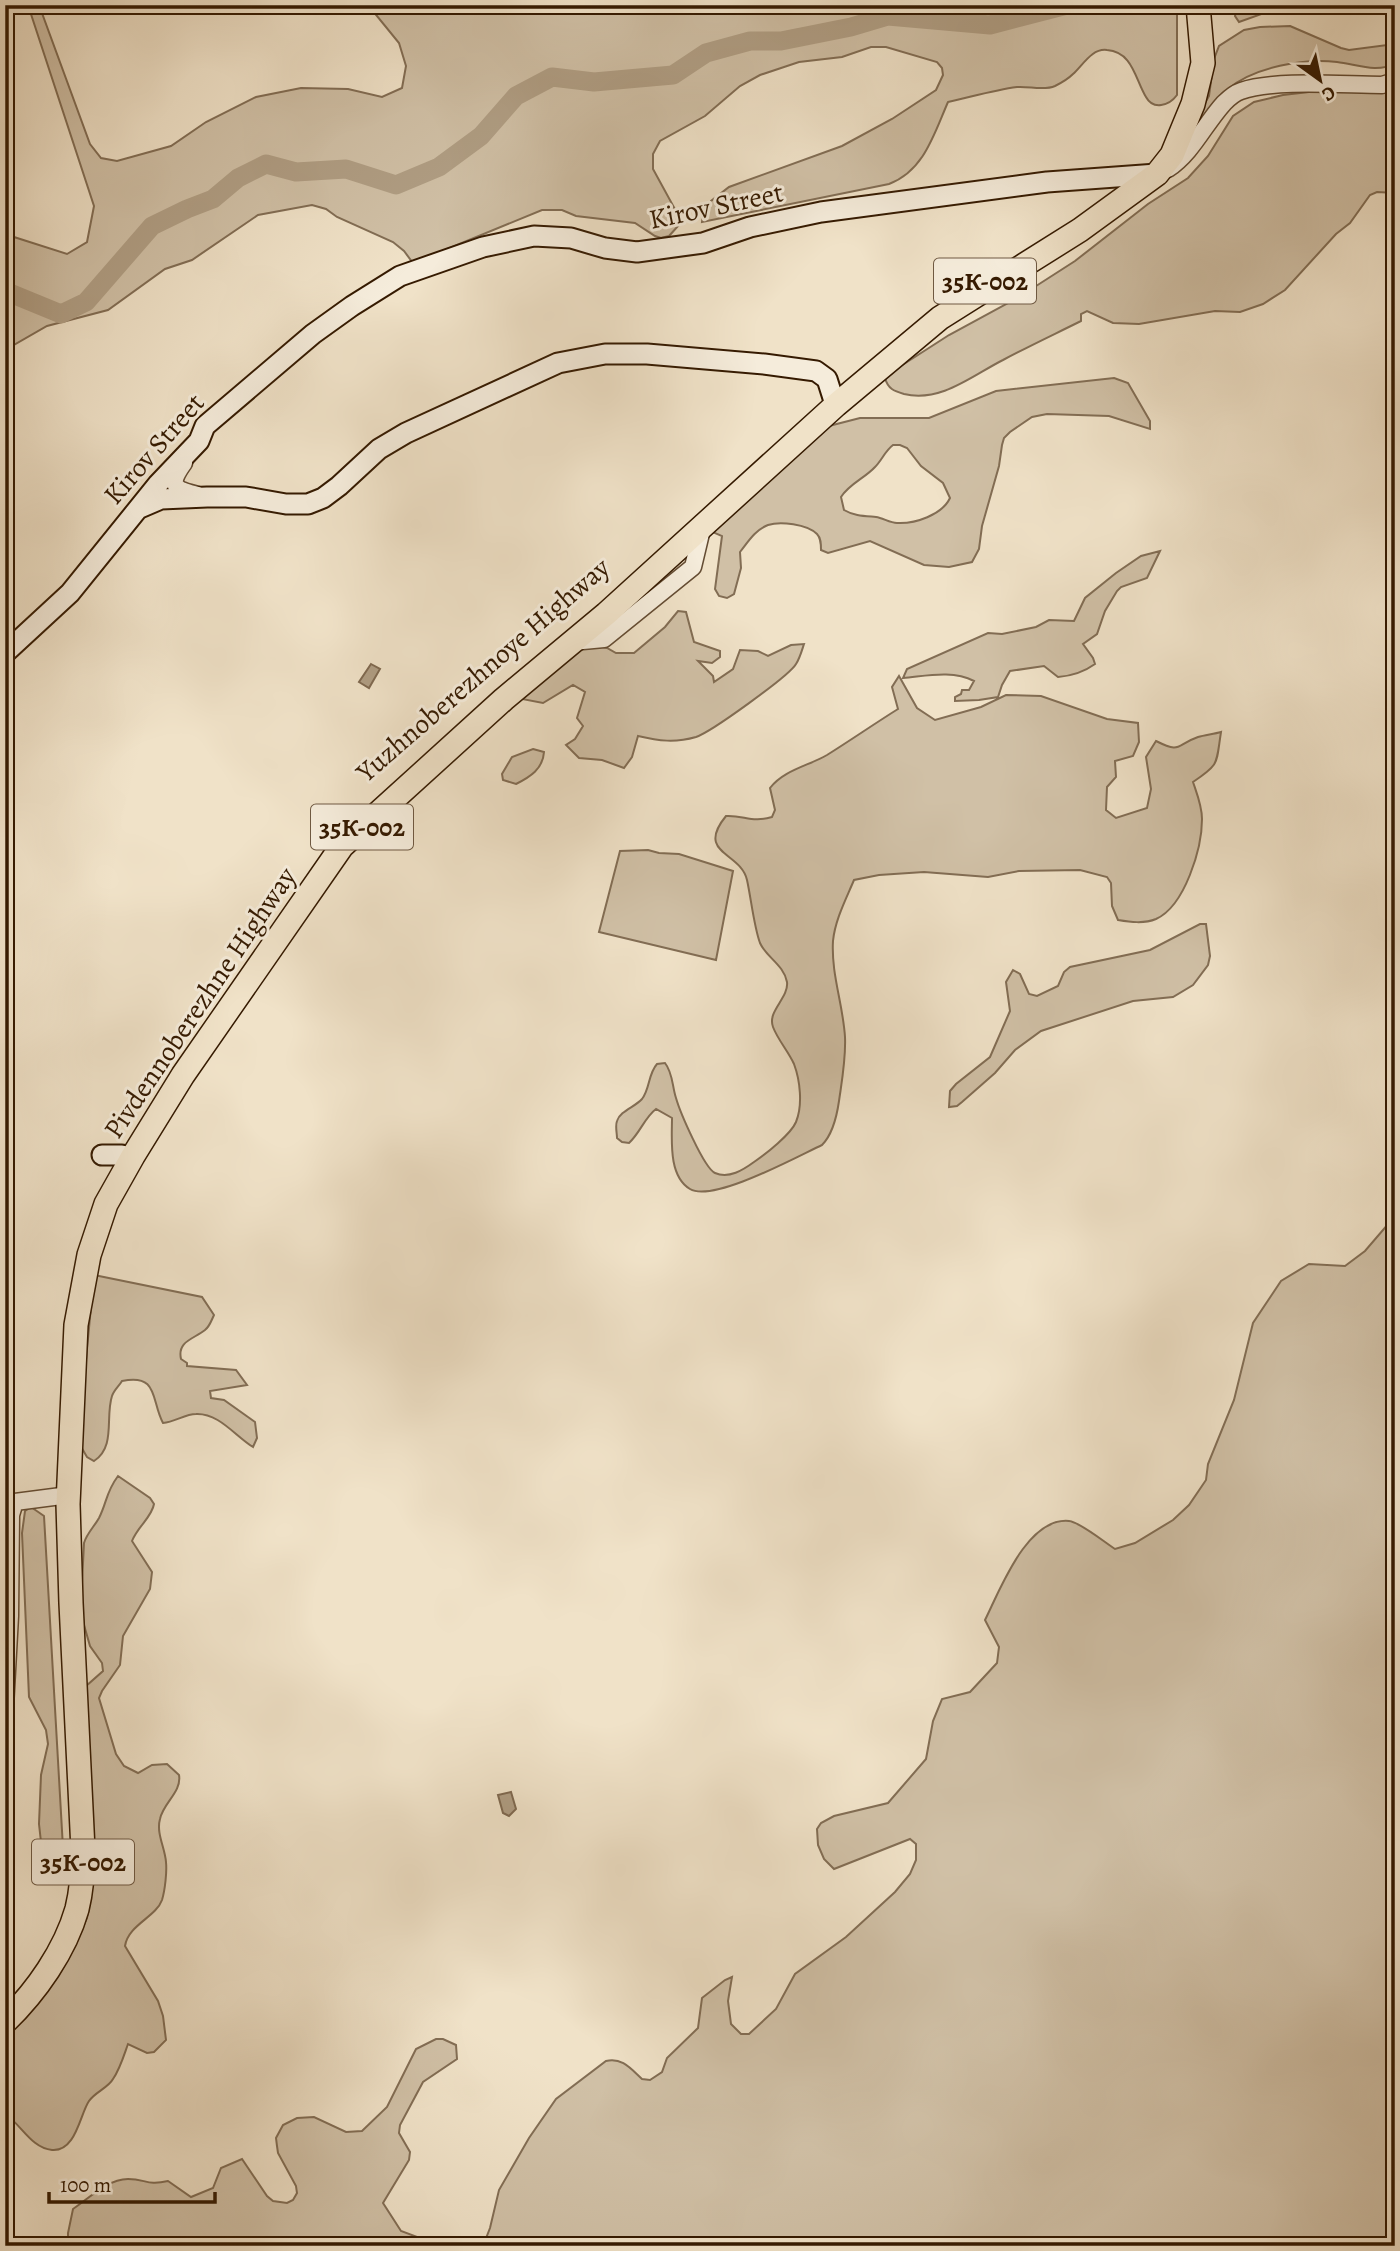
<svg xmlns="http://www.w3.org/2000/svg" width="1400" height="2251" font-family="Alegreya,serif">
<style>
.green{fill:#d0c0a6;stroke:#826d54;stroke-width:2;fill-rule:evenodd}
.water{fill:#b09e84;stroke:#7f6950;stroke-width:2}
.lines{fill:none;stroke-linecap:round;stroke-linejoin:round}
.river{stroke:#b09e84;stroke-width:19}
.tertiary-casing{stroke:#644c33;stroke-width:19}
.secondary-casing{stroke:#351a01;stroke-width:23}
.trunk-casing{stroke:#351a01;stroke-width:26}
.tertiary{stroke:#f5ecdb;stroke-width:16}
.secondary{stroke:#f5ecdb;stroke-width:19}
.trunk{stroke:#f0e2c8;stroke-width:23}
.labels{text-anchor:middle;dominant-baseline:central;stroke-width:6;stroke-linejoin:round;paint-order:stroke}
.shield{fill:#f5ecdb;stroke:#6f5942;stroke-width:2}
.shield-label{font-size:26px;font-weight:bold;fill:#351a01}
.street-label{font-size:28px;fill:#351a01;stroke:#f5ecdb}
</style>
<rect width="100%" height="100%" fill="#f0e2c8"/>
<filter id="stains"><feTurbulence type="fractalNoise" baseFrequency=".00286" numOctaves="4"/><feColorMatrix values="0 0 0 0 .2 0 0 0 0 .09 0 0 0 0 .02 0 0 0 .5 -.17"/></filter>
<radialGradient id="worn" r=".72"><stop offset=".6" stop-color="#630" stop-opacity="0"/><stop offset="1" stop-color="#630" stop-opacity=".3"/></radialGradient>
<path class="green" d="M28,5H39L90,144L101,158L117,161L171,146L206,122L256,97L301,88L348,89L382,97L402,88L406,66L399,43L368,5H1177V95C1169,106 1153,110 1146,97C1135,79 1133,52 1107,50C1092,48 1083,65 1073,74C1068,79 1061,83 1055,86C1044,91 1029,86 1017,87C994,90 971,97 948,102C934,134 924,171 889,184L702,222L703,214L711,201L729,187L842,146L892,119L936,90L943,75L942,68L937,62L886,47H871L842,57L799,62L760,75L740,86L705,116L660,141L653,154V169L676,211L679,225L669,236L661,238L655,236L635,223L576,216L562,210H542L413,263L404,251L393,242L337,217L326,209L312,205L258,215L192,260L165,269L108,310L47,326L5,350V231L14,237L67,254L87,242L94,206Z
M1238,5H1287L1239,22L1235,16Z
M1290,26L1341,48L1349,50L1387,45L1395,54V63C1377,74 1356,64 1337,62C1304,58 1254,67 1228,89C1214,101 1207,117 1198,134L1186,137L1209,96L1214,59L1219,46L1244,30L1260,27Z
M1335,89L1395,92V193L1377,192L1370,195L1350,223L1336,234L1285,290L1263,304L1240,312L1215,311L1139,324L1113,323L1087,311L1081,314V321C1055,334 1029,346 1003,360C973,375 941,403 904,394C894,391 888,389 885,378L890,373L949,335L1019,297L1075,261L1148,204L1188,178L1208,156L1233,116L1254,102L1283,95Z
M1114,378L1128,383L1150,421V429L1109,416L1047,414L1032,417L1010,432L1004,438L1002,445L999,466L982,526L979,549L972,562L949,567L924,565L870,541L828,553L821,550C821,544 821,538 817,534C807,524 780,521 768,525C755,530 748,542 740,552L741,568L734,594L727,598L719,596L715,589L722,536L708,530L829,426L860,418H929L996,391ZM893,445H900L907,448L921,466L943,483L950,498C942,515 915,524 897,523C890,523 883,518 876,517C865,516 854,516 844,510L841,497C849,484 865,478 875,467C882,460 885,451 893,445Z
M1160,551L1147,578L1121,587L1117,591L1105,611L1097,634L1083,644L1093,658L1095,664C1084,672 1070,676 1058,677L1044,666L1010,671L1002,685L998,697L979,700L955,701V697L961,694L962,690H969L974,681C952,670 927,676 903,678L907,669L988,633L1002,634L1036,627L1049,620L1074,621L1085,598L1116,573L1141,556Z
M678,611L686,612L694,642L720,651V657L712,663L698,661L713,676L714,682L733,669L740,650L758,651L768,656L791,645L804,644C802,650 800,658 796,664C789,676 711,732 696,737C675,743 659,741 638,736L632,757L624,768L602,760L579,758L566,745L575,739L583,726L577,718L585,692L573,685L543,703L522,699V689L574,646L593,645L607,648L616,653H634L665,627Z
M899,676L917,708L935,720L981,707L1006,695L1041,696L1107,719L1138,723L1139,742L1133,756L1115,761L1116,777L1107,787L1106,810L1116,818L1147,808L1151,789L1146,757L1156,741C1182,754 1175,745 1198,737C1205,735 1214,734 1221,732C1216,764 1220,764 1193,782C1197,794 1202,806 1202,819C1202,848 1185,906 1156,919C1144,924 1130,922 1118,920L1112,906L1111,883L1107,877L1080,870L1019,871L988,877L924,872L879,875L854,880C846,899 835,920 833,941C831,974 843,1004 845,1037C846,1059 842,1080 839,1101C837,1115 832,1135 822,1145C798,1156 713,1203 690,1189C668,1176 672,1139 672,1118L656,1109C645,1117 640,1133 629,1143L622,1142L617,1138C617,1133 615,1126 617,1121C620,1111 635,1107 642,1099C650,1089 648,1074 657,1064L665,1063C673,1073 672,1086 676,1098C680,1112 704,1168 715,1173C729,1179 743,1170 754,1162C766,1154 791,1134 796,1122C803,1105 800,1080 794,1064C788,1051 778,1040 773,1027C767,1011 789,998 787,982C784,965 766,957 760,943C754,927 751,898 747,880C741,852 695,854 726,816C744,815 752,823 772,817L775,810L770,788C784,770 808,766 827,755C851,740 874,724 898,709L892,687Z
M533,749L544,752C543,769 530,777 516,784L503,780L502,774L512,757Z
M648,850L659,853L679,854L733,871L716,960L599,932L620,851Z
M1200,924H1206L1210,956L1208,965L1193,985L1173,997L1133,1001L1041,1031L1015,1050L995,1073L962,1102L957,1106L949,1107L950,1091L956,1084L990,1057L1010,1011L1006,982L1013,970L1020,974L1029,994L1037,996L1058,986L1064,972L1070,967L1150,950Z
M1395,1216V2246H483L490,2228L499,2190L529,2138L556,2099L606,2061C622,2057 631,2069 642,2079L650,2080L662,2072L667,2058L698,2028L702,1998L725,1980L732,1977L728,2001L731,2024L741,2034H749L776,2009L795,1974L846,1937L895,1892L910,1874L916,1860V1844L910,1839L834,1869L824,1859L818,1845L817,1829L821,1823L834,1816L888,1803L926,1759L933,1721L942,1699L970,1692L997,1663L999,1647L985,1620C1000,1590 1027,1517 1069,1521C1080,1522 1104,1542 1115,1549L1135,1543L1173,1520L1189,1505L1206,1480L1208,1464L1234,1400L1253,1323L1281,1281L1309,1264L1345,1266L1365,1251Z
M94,1275L202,1297L214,1315C211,1321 210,1326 205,1330C194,1339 177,1341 181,1359L187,1363V1366L236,1370L247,1385L210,1391L211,1398L224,1400L255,1422L257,1438L253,1447C235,1436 219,1413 196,1414C185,1414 175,1422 163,1423C151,1401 159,1373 122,1381C119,1386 114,1390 112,1396C105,1417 116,1447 94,1461L87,1457L80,1445L81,1413Z
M118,1476L150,1498L154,1504C152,1517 138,1526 132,1541L152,1572L150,1589L123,1636L120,1665L102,1691L99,1698L116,1754L124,1766L138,1773L152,1765L167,1764L179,1775C182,1792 163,1803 160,1819C156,1833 165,1848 166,1862C167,1872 165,1890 162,1900C156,1917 128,1925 125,1946L158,2001L163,2016L166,2040L154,2052L147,2053L128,2044C124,2055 120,2069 113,2079C108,2088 95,2092 89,2101C80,2114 76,2152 52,2150C31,2148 21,2124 5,2114V2030L76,1943L87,1918L90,1902L85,1687L103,1671L102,1663L90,1646L84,1625L81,1603L84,1543C87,1533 94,1527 99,1518C107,1502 106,1492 118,1476Z
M31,1507L44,1516L63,1848L61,1863L50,1874L44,1869L39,1824L41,1775L48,1744L46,1730L29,1697L22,1533L25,1511Z
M436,2039H443L456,2045L457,2059L423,2082L400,2125L399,2133L410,2152L409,2160L383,2203L401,2231L428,2241L432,2246H68V2233L73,2209C89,2198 108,2179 128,2179C146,2179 147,2186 168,2181L191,2197L213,2188L221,2168L242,2159L267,2196L273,2201L287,2203L293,2200L297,2193L296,2186L278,2153L277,2146L276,2138L283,2125L297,2118L314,2117L346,2132L362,2131L387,2107L416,2049Z"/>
<path class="water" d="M371,664L380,669L369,688L359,682Z
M511,1792L516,1809L509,1816L503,1813L498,1795Z"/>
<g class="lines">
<path class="river" d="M5,291L61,314L86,302L152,226L187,209L213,199L238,178L266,164L296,172L346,169L396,185L439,167L481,136L516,96L552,77L594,82L673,75L706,53L750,41H781L851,27L888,16L990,25L1067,5"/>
<g class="tertiary-casing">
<path id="tertiary" d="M1168,169C1193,152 1204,125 1224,103C1228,99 1235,93 1241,91C1275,79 1344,85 1382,85L1395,81
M184,463C168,485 173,489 198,495
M572,642L604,639L693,567L703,525
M5,1707L10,1616L11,1515L15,1502L69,1495"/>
</g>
<g class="secondary-casing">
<path id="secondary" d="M140,508L161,499L207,497H246L286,504H308L323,498L339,486L379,449L406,433L558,363L605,354H647L764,364L816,371L827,379L833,398
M5,653L70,593L158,484L199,441L205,426L313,334L352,306L400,276L483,247L534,236L571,238L605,248L637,252L703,243L750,227L821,212L1047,182L1157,174
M102,1155H122"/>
</g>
<g class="trunk-casing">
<path id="trunk" d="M5,2022C36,1992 65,1951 77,1909C82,1889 83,1869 83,1850L71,1603L68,1504L76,1325L89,1255L106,1204L133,1156L183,1075L342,846L504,699L606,614L836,405L940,318L1080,230L1157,174L1172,155L1193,104L1203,63L1198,5"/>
</g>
<use href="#tertiary" class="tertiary"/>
<use href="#secondary" class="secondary"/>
<use href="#trunk" class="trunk"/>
</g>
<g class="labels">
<g class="shield">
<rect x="934" y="258.5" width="102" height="45" rx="5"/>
<rect x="311" y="804.5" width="102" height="45" rx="5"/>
<rect x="32" y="1839.5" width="102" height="45" rx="5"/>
</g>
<g class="shield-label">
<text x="985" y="281">35К-002</text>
<text x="362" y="827">35К-002</text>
<text x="83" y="1862">35К-002</text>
</g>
<g class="street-label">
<text transform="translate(716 206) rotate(-12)">Kirov Street</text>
<text transform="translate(154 449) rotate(-49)">Kirov Street</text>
<text transform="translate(483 670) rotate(-41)">Yuzhnoberezhnoye Highway</text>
<text transform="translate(200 1003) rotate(-56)">Pivdennoberezhne Highway</text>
</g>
</g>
<rect width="1400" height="2251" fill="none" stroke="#f0e2c8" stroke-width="28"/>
<rect x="7" y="7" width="1386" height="2237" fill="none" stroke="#351a01" stroke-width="3.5"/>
<rect x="14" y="14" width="1372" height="2223" fill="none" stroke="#351a01" stroke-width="2"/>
<g transform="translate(1320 80) rotate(147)" stroke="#f5ecdb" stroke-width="5" paint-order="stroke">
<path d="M0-5L12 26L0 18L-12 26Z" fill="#351a01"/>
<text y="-10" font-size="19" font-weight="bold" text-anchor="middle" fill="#351a01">С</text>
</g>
<path d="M49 2192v10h166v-10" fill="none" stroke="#351a01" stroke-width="3.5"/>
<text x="60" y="2192" font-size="21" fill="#351a01" stroke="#f5ecdb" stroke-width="5" paint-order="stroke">100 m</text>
<rect width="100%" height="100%" filter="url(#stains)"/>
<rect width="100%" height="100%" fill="url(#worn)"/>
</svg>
